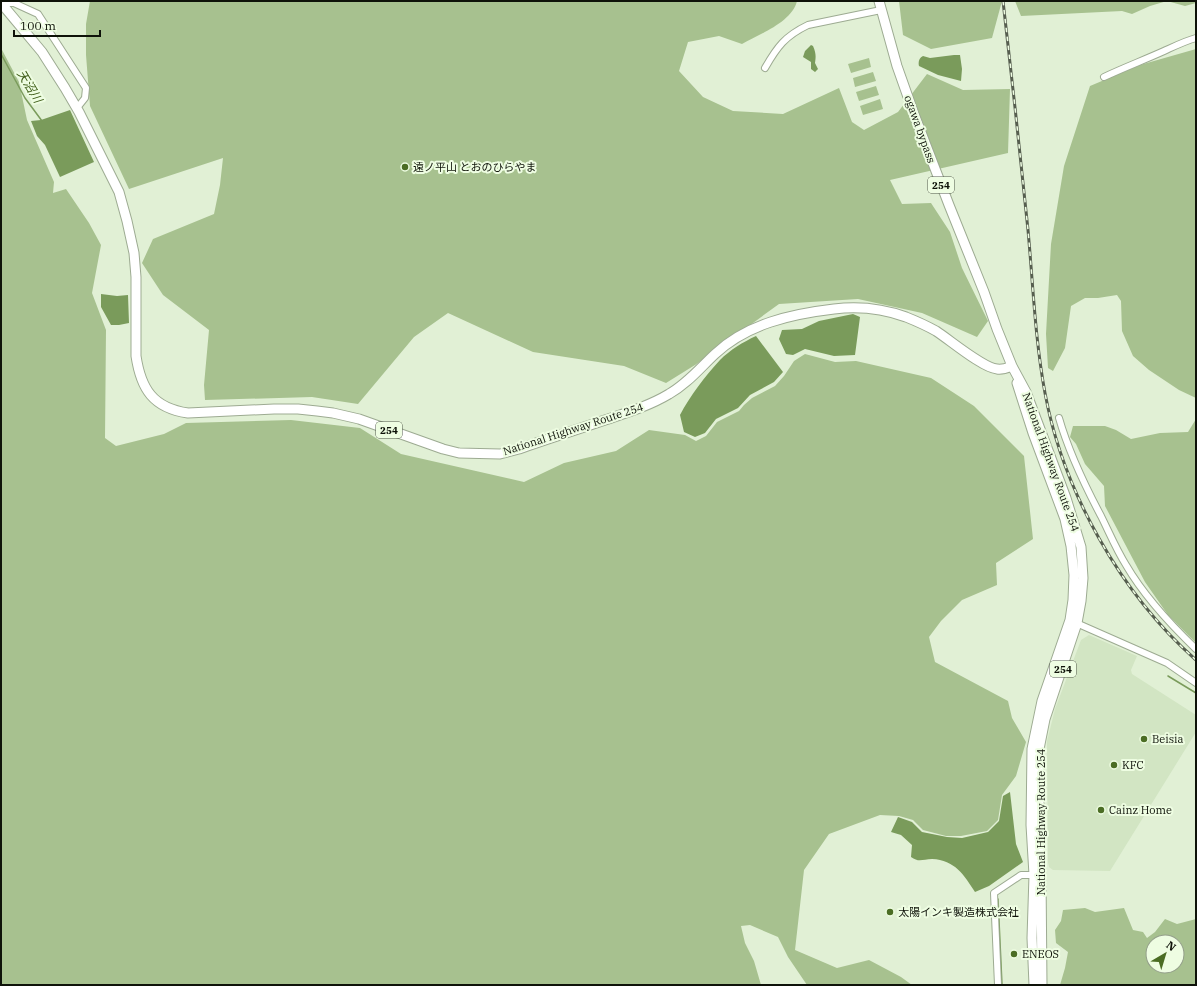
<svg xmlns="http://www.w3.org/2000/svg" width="1197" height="986" font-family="'IBM Plex Serif','Noto Sans JP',serif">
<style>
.built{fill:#d2e5c3}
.green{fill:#a7c18f;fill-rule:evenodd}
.water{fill:#7a9b5b}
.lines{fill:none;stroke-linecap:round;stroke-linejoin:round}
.stream{stroke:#7a9b5b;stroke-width:1.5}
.minor-casing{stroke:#9dab92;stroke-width:8}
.highway-casing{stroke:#9dab92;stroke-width:11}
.minor{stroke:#fff;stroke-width:6}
.highway{stroke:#fff;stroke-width:9}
.rail-casing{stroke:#565e4f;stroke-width:3}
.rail{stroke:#eefde2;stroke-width:1.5;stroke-dasharray:4.5;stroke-linecap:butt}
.poi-dot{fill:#4b6d24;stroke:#eefde2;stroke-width:1.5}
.labels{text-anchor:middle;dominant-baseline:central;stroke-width:4;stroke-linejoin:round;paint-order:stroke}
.shield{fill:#eefde2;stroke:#51584a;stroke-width:1}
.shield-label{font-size:10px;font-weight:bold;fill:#0e1209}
.street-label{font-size:11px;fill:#0e1209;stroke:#eefde2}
.poi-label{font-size:11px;fill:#0e1209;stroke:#eefde2;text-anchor:start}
.water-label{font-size:12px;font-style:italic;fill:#3c5b16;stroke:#eefde2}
</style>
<rect width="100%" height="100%" fill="#e1f0d5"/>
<path class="built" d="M1089,635L1137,656L1131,670L1132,674L1196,715V732L1110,871L1053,870L1049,867L1048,862L1047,741L1055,709L1081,640Z"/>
<path class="green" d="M90,1H797C792,22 760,34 742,44L719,36L688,42L679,71L703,97L733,111L783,114L839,88L852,122L864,130L898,112L927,74L963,90L1010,89L1008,153L890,180L902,204L931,203L950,232L962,268L988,321L977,337L922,313L858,299L779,304L695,365L666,383L624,366L533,352L448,313L414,337L358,404L312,397L205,400L204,385L209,330L163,295L142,263L153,239L214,214L220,185L223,158L129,189L90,106L86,55V24Z
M899,1H1002L992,38L931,49L903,35Z
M1015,1H1196V3L1185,6L1167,1L1150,6L1132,14L1122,11L1021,16Z
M1,48L19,82L27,120L54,182L53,193L66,189L89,223L101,245L92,293L106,330L105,438L116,446L164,434L186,423L291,420L360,428L401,454L524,482L564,463L616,451L649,430L685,435L696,441L706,436L717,422L739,411L744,405L752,398L775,386L784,376L794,361L805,354L835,362L856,361L931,378L974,406L1024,456L1033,539L996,563L997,585L962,600L941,621L929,637L935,662L1008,701L1012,718L1026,742L1016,776L1002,795L998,820L987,831L961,836H946L923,830L913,820L899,816L880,815L829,834L804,870L795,950L837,968L869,960L901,977L912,985H807L788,957L778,937L750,925L741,926L745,943L754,961L761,985H1Z
M1196,49V398L1179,390L1149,370L1133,356L1122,331L1121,301L1117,295L1098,298H1085L1071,306L1065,348L1053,371L1048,368L1046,334L1051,244L1064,166L1090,86L1140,65Z
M869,58L871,67L851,73L848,64Z
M873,72L876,81L855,87L853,78Z
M876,86L879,95L859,101L856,92Z
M880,99L883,109L863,115L860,106Z
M1196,419V643L1168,615L1145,582L1105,506L1104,486L1085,464L1076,444L1070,437L1073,426H1105L1116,430L1131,439L1160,433L1188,432Z
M1085,908L1095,912L1124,908L1133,930L1143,932L1147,938L1155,932L1165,919L1177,924L1196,919V985H1060L1065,968L1068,952L1056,943L1055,930L1061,921L1063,910ZM1153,942H1177V966H1153Z"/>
<path class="water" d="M811,45L813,46C816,53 816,56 815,63L818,69L815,72L811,69V62L803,57L805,51Z
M954,55H960L962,69L961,81L938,75L919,66C918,62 919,58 923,56L930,58Z
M70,110L94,162L60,177L45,145L37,136L31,121L41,120Z
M101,294L117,296L128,295L129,323L119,325H111L101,307Z
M853,314L860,317L855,355L834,356L805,349L793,355L786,354L779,339L782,330L802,329L819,321Z
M756,336L783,372L774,382L750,395L738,408L716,419L705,433L695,437L684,432L680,415C690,396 705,376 720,360C730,350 743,342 756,336Z
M1010,792L1016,844L1023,862L989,886L975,892C964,875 955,860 932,859C923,859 919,863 911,857L912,845L901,835L891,832L898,817L912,822L922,832L947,837L962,838L988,832L999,821L1003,796Z"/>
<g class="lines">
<path class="stream" d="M1,54L25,98L42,121
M1168,676L1196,693
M998,899L1002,985"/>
<g class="minor-casing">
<path id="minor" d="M1,3H14L38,14L86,88L85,98L77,108
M765,68C777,47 785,36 808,25L881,10
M1104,77C1123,68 1144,60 1164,51C1175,46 1185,41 1196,38
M1059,418C1069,453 1084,484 1101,516C1109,532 1116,549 1126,565C1144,596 1170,624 1196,649
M1074,622L1167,663L1196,683
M998,985L994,893L1021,875H1034"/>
</g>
<g class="highway-casing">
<path id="highway" d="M879,1L897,66L914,114L949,205L984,292L997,329L1012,366L1026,392L1066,498L1081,547L1083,578L1081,601L1077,623L1045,719L1039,749V826L1041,874L1042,985
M1,3L42,52L65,88L79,112L119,192L127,221L134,253L136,277V356C141,389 153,408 188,413L274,409H298L317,411L333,413L359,419L443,449L459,453L500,454L519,449C547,439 576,430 605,420C626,413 649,406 669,394C687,384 700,368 715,354C747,324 791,314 834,309C858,306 884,309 906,317C916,321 927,326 936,331C950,340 983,368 997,369C1003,370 1007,368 1012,366
M1017,383L1033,433L1065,519L1071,546L1074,575L1073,600L1070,620L1042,701L1032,749L1031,825L1034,875L1032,938L1034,985"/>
</g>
<use href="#minor" class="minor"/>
<use href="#highway" class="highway"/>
<g class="rail-casing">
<path id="rail" d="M1003,1C1012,77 1020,154 1028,230C1033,284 1035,339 1045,393C1063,491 1121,594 1196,660"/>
</g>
<use href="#rail" class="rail"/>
</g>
<g class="poi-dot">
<circle cx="405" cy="167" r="4"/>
<circle cx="1144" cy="739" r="4"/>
<circle cx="1114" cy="765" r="4"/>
<circle cx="1101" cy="810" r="4"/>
<circle cx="890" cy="912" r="4"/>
<circle cx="1014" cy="954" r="4"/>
</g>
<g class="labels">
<g class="shield">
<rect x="928" y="177" width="26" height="16" rx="3"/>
<rect x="376" y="422" width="26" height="16" rx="3"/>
<rect x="1050" y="661" width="26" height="16" rx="3"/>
</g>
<g class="shield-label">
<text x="941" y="185">254</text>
<text x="389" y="430">254</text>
<text x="1063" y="669">254</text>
</g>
<g class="street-label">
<text transform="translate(920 129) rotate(70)">ogawa bypass</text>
<text transform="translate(573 429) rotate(-18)">National Highway Route 254</text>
<text transform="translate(1051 462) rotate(70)">National Highway Route 254</text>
<text transform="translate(1041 822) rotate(-90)">National Highway Route 254</text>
</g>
<g class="poi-label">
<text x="413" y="167">遠ノ平山 とおのひらやま</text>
<text x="1152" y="739">Beisia</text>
<text x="1122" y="765">KFC</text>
<text x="1109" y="810">Cainz Home</text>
<text x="898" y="912">太陽インキ製造株式会社</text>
<text x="1022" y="954">ENEOS</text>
</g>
<g class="water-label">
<text transform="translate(30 86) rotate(59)">天沼川</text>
</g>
</g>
<rect width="1197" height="986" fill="none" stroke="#0e1209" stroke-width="4"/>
<g transform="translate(1165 954) rotate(38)"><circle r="19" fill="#eefde2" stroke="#949f8b"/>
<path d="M0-3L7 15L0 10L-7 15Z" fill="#4b6d24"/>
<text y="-6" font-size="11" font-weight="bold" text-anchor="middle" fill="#0e1209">N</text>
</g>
<path d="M14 30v6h86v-6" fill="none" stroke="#0e1209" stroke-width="2"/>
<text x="20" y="30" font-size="12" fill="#0e1209" stroke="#eefde2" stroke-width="3" paint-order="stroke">100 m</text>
</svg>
